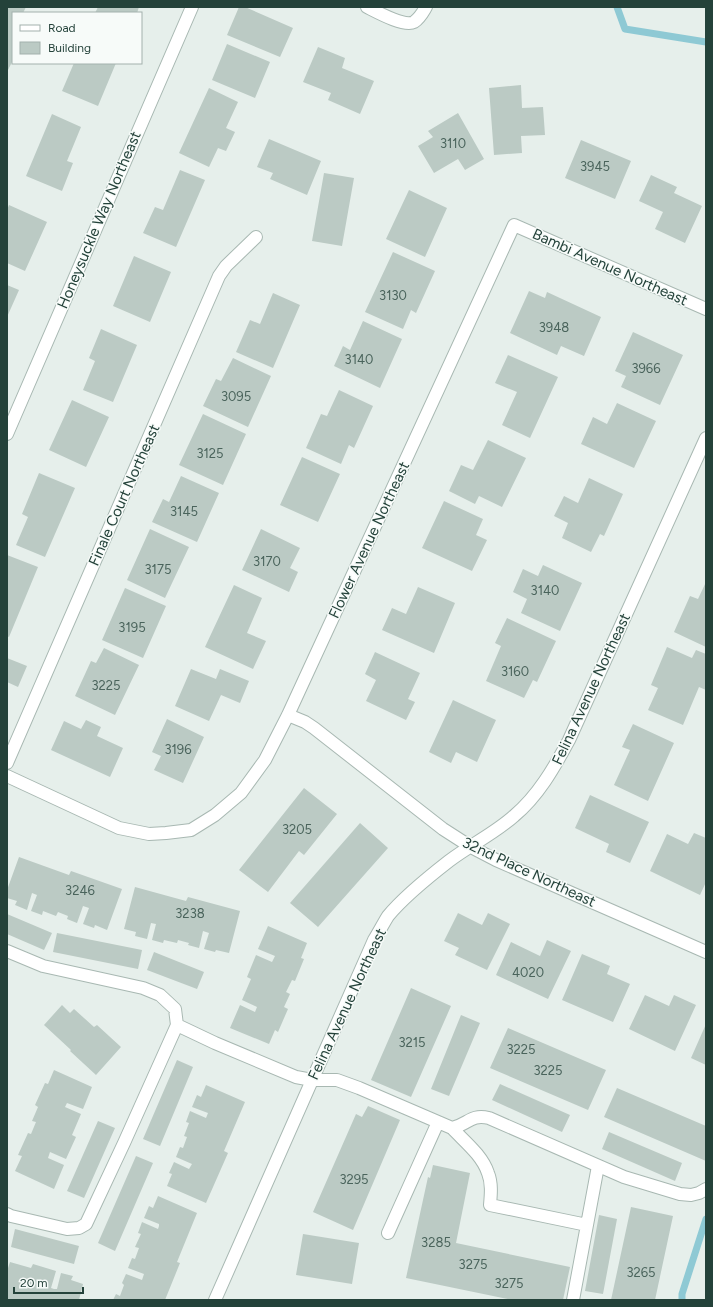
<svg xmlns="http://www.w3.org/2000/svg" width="713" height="1307" font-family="Figtree,sans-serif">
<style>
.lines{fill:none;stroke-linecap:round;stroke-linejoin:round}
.stream{stroke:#8ec9d4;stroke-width:7}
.building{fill:#bbcac4}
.service-casing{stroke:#a8b8b2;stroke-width:14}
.minor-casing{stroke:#a8b8b2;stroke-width:14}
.service{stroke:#fff;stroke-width:12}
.minor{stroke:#fff;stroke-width:12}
.labels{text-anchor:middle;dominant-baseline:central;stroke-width:3;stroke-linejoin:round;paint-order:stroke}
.number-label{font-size:13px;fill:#4a645c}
.street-label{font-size:15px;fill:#24423a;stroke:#f7fbf9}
</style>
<rect width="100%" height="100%" fill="#e6efeb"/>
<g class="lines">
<path class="stream" d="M617,7L625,29L706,42
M682,1300V1294L706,1219"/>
</g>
<path class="building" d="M7,7H26L23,13H13V60L8,70H7Z
M98,7H139L137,13H95Z
M239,7H245L293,28L280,57L227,35Z
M227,44L270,62L255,98L212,80Z
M318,47L345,58L342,68L374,81L360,114L328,100L331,93L303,82Z
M74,63H116L98,106L62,91Z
M521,85L522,108L543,107L545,135L521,136L522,153L494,155L489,88Z
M209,88L238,102L226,128L235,132L226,151L218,148L209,167L179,153Z
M458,113L484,159L465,170L458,159L434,173L418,146L433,137L428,131Z
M52,114L81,127L67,161L73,163L62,191L26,176Z
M269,139L321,161L307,195L270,179L273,173L257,167Z
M581,140L631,161L615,199L565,178Z
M180,170L205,180L176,247L143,233L155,207L163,210Z
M324,173L354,178L342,246L312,241Z
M651,175L677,187L674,193L702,206L685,243L655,229L663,212L639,201Z
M409,190L447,208L425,257L386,239Z
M9,205L47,222L25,271L7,263V210Z
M393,252L435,271L416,313L411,310L403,329L365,312Z
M134,256L171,272L150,322L113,306Z
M7,285L19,290L7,317Z
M529,291L545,298L547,292L601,317L584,356L561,346L557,355L510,333Z
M273,293L300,305L273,368L236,352L250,320L260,324Z
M363,321L402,339L380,388L334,366L343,346L350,350Z
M101,329L137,345L113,402L83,390L95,361L89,358Z
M633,332L683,355L660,405L621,387L626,376L615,371Z
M508,355L558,377L530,438L502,425L517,392L495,383Z
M233,358L271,376L248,427L203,406L216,379L221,381Z
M339,390L373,406L354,448L349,445L341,464L306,448L321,414L327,416Z
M72,400L109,417L86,467L49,450Z
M617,403L656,421L634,468L581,444L593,417L607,424Z
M203,414L246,434L223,485L179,465Z
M488,440L526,458L502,507L479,496L475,504L449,491L461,465L473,470Z
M302,457L340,474L318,522L280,505Z
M39,473L75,488L45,557L16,545L28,517L22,514Z
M181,476L219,493L197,542L152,522L163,499L169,502Z
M589,478L623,494L604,536L600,534L591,552L562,538L568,523L554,516L564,496L578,503Z
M444,501L483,519L476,535L487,540L472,571L422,548Z
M150,529L189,547L165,598L127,580Z
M261,529L300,548L290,568L298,572L289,592L242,570Z
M7,555L38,567L9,637L7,636Z
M543,565L582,583L560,631L521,613L527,599L513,592L523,569L538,576Z
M706,582V647L674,632L690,596L698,599Z
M234,585L262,598L247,633L266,641L253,669L205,647Z
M418,587L455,603L434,653L382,630L392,608L406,614Z
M125,588L166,606L143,658L102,640Z
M507,618L556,641L537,682L533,680L524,698L486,681L501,646L495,643Z
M667,647L692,658L696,650L706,654V690L699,687L683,725L648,710L658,688L651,685Z
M104,648L139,665L115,715L75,696L91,661L96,663Z
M375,652L420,673L408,699L415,702L406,720L366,701L376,680L365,674Z
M7,658L27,666L18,687L7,682Z
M191,669L216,679L220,669L249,681L240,703L221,695L209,721L175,706Z
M453,700L496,720L477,762L456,752L451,763L429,752Z
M167,719L204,737L183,783L154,770L161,756L152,752Z
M86,720L101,727L97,736L123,748L110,777L51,750L64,721L81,729Z
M633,724L674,743L648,801L614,785L630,750L622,747Z
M304,788L337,814L304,855L299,851L268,892L239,870Z
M590,795L649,822L630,863L606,852L609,844L575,828Z
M360,823L388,848L318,927L290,903Z
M694,833L706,838V882L700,895L650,871L667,834L688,844Z
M19,857L69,875L71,871L122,889L107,930L95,925L94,928L83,924L89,908L83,906L77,923L67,919L68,916L58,912L56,916L43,911L42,915L31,911L37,895L32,893L27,910L15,905L17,901L7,898V890Z
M135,887L186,901L188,897L240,911L229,953L216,950L215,952L204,949L209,933L203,931L199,948L188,945L189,943L178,940L177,943L164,940L163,943L152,940L156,924L151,923L147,939L135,936L136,932L124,929Z
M458,913L482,925L488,913L510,924L487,970L455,955L459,948L444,941Z
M7,914L52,933L44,950L7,934Z
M268,926L307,943L301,958L304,959L295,981L292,980L286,992L290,994L284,1007L288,1009L278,1032L275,1030L269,1044L230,1028L240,1005L255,1012L257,1007L242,1000L251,979L247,977L256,955L272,962L275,956L258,949Z
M57,933L142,950L138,969L53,952Z
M547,940L571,951L548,999L496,975L511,942L540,956Z
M154,952L204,972L197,989L147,970Z
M582,954L610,966L607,974L630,984L613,1022L562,1000Z
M411,988L451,1006L411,1097L371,1080Z
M645,995L669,1006L674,995L696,1005L675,1051L629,1029Z
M62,1005L70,1013L74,1009L94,1027L97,1025L121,1047L96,1075L70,1051L71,1050L44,1025Z
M461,1015L480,1023L449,1096L431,1089Z
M706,1024V1065L691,1058Z
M508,1028L606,1070L588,1110L490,1068Z
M177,1060L193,1067L160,1146L143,1139Z
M54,1070L92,1087L83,1109L67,1103L65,1107L81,1114L72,1135L76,1137L66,1159L50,1152L48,1158L64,1165L54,1189L15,1171L22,1156L18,1155L28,1133L31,1134L36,1122L32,1121L38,1107L35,1105L45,1083L48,1084Z
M500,1084L570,1115L562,1132L492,1100Z
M206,1085L245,1102L224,1151L228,1153L206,1203L167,1186L172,1174L169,1173L174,1162L189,1169L192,1164L176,1157L180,1147L183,1148L187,1137L184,1136L189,1123L186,1122L190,1111L206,1118L208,1113L192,1107L197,1095L201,1097Z
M617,1088L706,1126V1161L604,1117Z
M368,1106L400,1120L353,1230L313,1212L356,1114L362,1117Z
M98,1121L115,1128L84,1198L67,1191Z
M609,1132L682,1163L675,1181L602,1149Z
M136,1156L153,1163L115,1251L98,1243Z
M433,1165L470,1173L456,1243L570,1267L563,1300H512L406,1278L428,1177L430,1178Z
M158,1196L197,1213L177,1262L180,1263L165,1300H113L116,1294L120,1296L124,1285L122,1283L126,1274L142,1280L144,1274L128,1268L132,1258L135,1259L139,1248L135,1247L141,1234L138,1233L142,1222L158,1229L159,1226V1224L144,1218L149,1206L153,1208Z
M631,1207L673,1216L655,1300H611Z
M599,1215L617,1219L603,1294L585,1291Z
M15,1229L79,1246L74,1264L11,1247Z
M303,1234L359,1243L352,1284L296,1275Z
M10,1262L31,1268L33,1264L56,1271L51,1288L54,1289H57L61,1273L73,1276L71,1280L83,1284L79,1300H7V1271Z"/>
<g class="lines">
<g class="service-casing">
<path id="service" d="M7,951L43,966L143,988L160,995L175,1009L177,1025L124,1143L86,1224L79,1228L67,1229L11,1216L7,1214
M177,1025L215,1043L296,1077L312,1080H337L359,1088L452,1128C469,1124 470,1114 489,1118L624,1177L680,1194L691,1195L699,1193L706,1189
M452,1128C465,1142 482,1155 488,1173C492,1183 491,1194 490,1205L587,1225
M388,1233L438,1122
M573,1300L598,1166"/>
</g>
<g class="minor-casing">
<path id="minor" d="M367,7C377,12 404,27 414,22C420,18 423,12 426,7
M7,434L192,7
M288,715L305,722L314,728L443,829L471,847L496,860L706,952
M7,763L219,276L226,266L256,237
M7,776L119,828L149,834L166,833L191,830L215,815L241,793L265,760L288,715L514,225L706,309
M215,1300L374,940C379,932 383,924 388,916C402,899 431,875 449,861C470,845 494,834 514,816C538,796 554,768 569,740L706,438"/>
</g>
<use href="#service" class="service"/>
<use href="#minor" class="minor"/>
</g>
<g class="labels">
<g class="number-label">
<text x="453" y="143">3110</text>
<text x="595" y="166">3945</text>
<text x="393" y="295">3130</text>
<text x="554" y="327">3948</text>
<text x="359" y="359">3140</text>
<text x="646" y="368">3966</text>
<text x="236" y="396">3095</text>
<text x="210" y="453">3125</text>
<text x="184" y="511">3145</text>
<text x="267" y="561">3170</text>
<text x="158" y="569">3175</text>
<text x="545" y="590">3140</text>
<text x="132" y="627">3195</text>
<text x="515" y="671">3160</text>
<text x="106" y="685">3225</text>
<text x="178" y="749">3196</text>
<text x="297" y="829">3205</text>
<text x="80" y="890">3246</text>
<text x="190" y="913">3238</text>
<text x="528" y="972">4020</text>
<text x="412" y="1042">3215</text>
<text x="521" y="1049">3225</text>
<text x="548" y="1070">3225</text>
<text x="354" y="1179">3295</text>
<text x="436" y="1242">3285</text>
<text x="473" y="1264">3275</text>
<text x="641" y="1272">3265</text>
<text x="509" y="1283">3275</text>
</g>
<g class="street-label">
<text transform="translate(99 220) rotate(-67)">Honeysuckle Way Northeast</text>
<text transform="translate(610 267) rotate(24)">Bambi Avenue Northeast</text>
<text transform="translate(124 495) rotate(-66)">Finale Court Northeast</text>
<text transform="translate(369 540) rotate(-65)">Flower Avenue Northeast</text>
<text transform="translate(591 689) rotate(-65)">Felina Avenue Northeast</text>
<text transform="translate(529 872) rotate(25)">32nd Place Northeast</text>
<text transform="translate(347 1004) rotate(-65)">Felina Avenue Northeast</text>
</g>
</g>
<rect width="713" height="1307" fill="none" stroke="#24423a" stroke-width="16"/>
<rect x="12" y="12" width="130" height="52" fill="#f7fbf9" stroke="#a3b1ad"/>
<rect x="20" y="25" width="20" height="6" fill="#ffffff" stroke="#a3b1ad"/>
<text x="48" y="32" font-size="12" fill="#24423a">Road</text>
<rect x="20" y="42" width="20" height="12" fill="#bbcac4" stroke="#a3b1ad"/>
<text x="48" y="52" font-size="12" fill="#24423a">Building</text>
<path d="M14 1287v6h69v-6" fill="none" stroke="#24423a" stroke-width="2"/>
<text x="20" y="1287" font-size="12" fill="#24423a" stroke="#f7fbf9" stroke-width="3" paint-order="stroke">20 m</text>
</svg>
